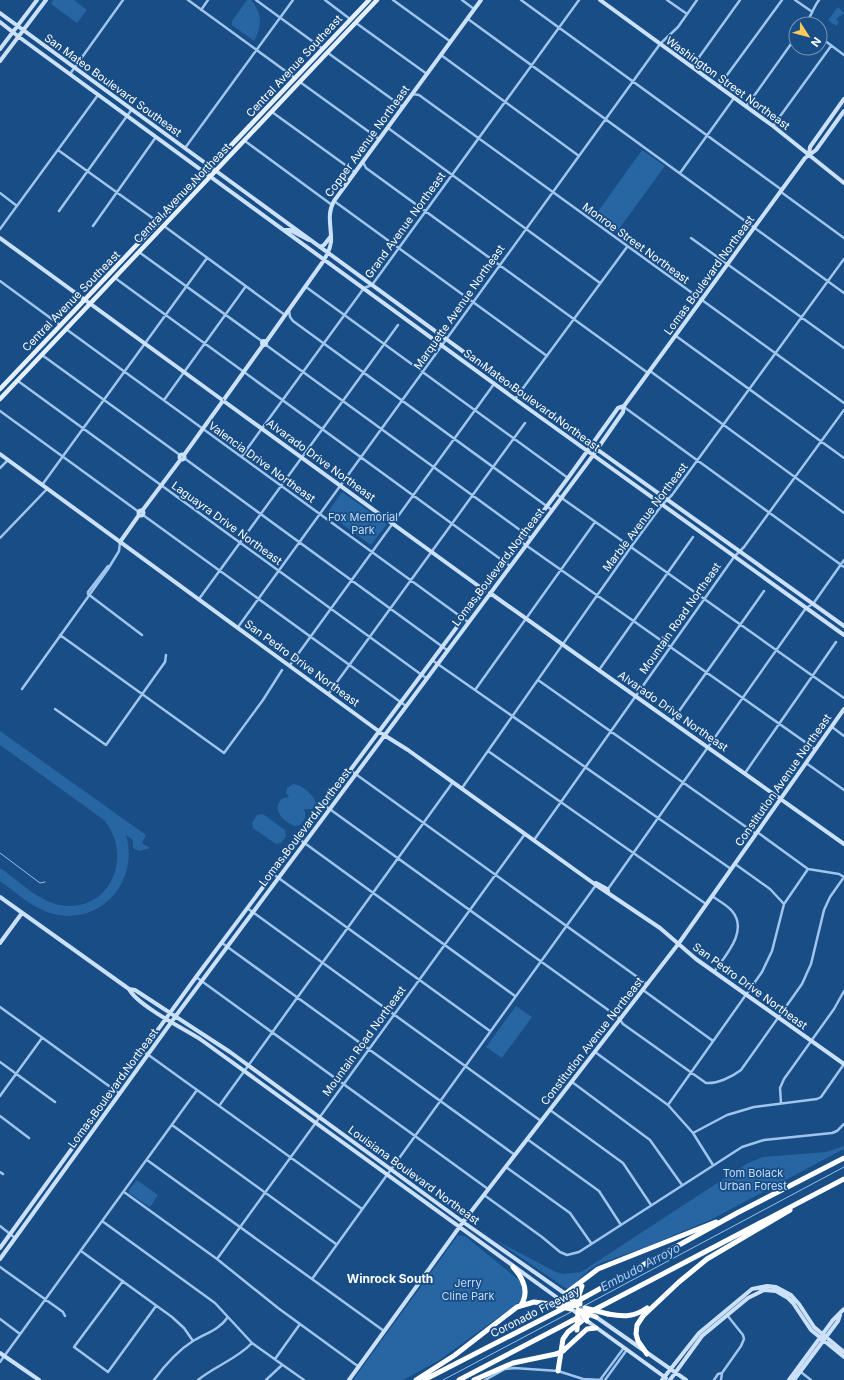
<svg xmlns="http://www.w3.org/2000/svg" width="844" height="1380" font-family="Inter,sans-serif">
<style>
.green{fill:#2865a3}
.lines{fill:none;stroke-linecap:round;stroke-linejoin:round}
.stream{stroke:#91c1ef;stroke-width:1}
.street{stroke:#9fc5ed;stroke-width:2.5}
.secondary{stroke:#cbe1f9;stroke-width:4}
.primary{stroke:#e4f0ff;stroke-width:4.5}
.highway{stroke:#fff;stroke-width:5}
.secondary-bridge{stroke:#cbe1f9;stroke-width:4}
.highway-bridge{stroke:#fff;stroke-width:5}
.labels{text-anchor:middle;dominant-baseline:central;stroke-width:3.5;stroke-linejoin:round;paint-order:stroke}
.street-label{font-size:11px;fill:#fff;stroke:#184d86}
.park-label{font-size:11px;fill:#c4dff9;stroke:#184d86}
.water-label{font-size:12px;font-style:italic;fill:#aacff4;stroke:#184d86}
.neighbourhood-label{font-size:12px;font-weight:bold;fill:#fff;stroke:#184d86}
</style>
<rect width="100%" height="100%" fill="#184d86"/>
<path class="green" d="M53,0H74L87,10L77,23L51,4Z
M247,0H251C263,13 262,27 254,41L232,25V21Z
M838,7L844,13L836,19L839,22L836,26L828,20Z
M642,150L665,166L616,233L594,217Z
M342,492L387,524L371,545L327,513Z
M0,731L146,835L142,843L150,848L139,851L133,848V840L126,835C139,878 105,923 58,915C36,911 18,894 0,881V868C18,880 38,901 60,905C110,914 134,856 104,820L0,745Z
M293,784C301,784 314,795 316,803L312,809H304C307,816 305,820 300,825L295,826C283,821 272,811 281,799L289,797L286,793L287,788Z
M263,814L285,830L286,836L281,843L276,844L253,828L252,823L257,815Z
M516,1006L532,1017L502,1058L486,1047Z
M844,1146V1149L710,1220L646,1247L601,1263L589,1270L569,1289L564,1287L495,1240L556,1272L563,1274L581,1272L748,1163L763,1157L826,1152Z
M137,1180L158,1195L150,1207L129,1193V1190Z
M458,1235L465,1236L520,1281L523,1293L521,1301L438,1361L403,1380H353Z"/>
<g class="lines">
<path class="stream" d="M0,853L40,883L45,882
M580,1308L844,1167
M443,1380L571,1312"/>
<path class="street" d="M188,0L295,78
M256,0L323,49
M325,0L350,19
M393,0L451,42
M462,0L474,9
M521,0L782,190
M667,0L687,14
M795,0L811,11
M201,10L208,0
M810,18L811,24
M468,19L844,293
M356,23L427,74
M806,24C811,16 813,8 819,0
M820,37L844,55
M328,53L403,107
M441,55L579,156
M692,67L740,0
M70,74L123,0
M300,82L379,139
M719,86L782,0
M412,94L419,95L844,403
M746,107L796,37
M272,112L355,172
M773,126L831,46
M388,128L600,283
M245,141L332,205
M185,148L293,0
M58,150L158,222
M363,162L366,168L648,373
M680,173L734,98
M781,192L844,238
M0,193L17,206
M334,201L547,356
M59,211L132,109
M93,226L156,137
M164,226L285,315
M0,229L98,95
M691,238L844,348
M139,252L263,342
M115,278L510,566
M0,281L60,325
M306,287L568,478
M289,310L290,317L293,321L552,510
M66,329L468,622
M676,336L844,458
M266,345L531,538
M42,355L180,455
M650,371L844,513
M18,381L426,678
M515,399L627,247
M164,400L246,286
M624,407L844,567
M0,411L139,512
M242,456L364,288L372,285L579,0
M184,458L447,650
M0,468L8,460
M42,485L207,258
M556,494L844,698
M143,515L406,706
M0,538L47,489
M520,541L815,749
M88,594L142,635
M88,594V592L108,566
M199,599L398,325
M238,627L592,138L660,44L678,27L697,0
M60,635L224,753L263,700L282,670
M432,660L731,869
M290,665L494,384
M599,670L693,537
M538,680L756,834
M22,689L108,569L119,551L120,542
M475,690L595,522
M329,693L525,423
M55,709L106,745L165,662L166,655
M672,721L764,591
M832,727L844,736
M488,751L706,904
M806,763L844,790
M350,770L647,984
M745,773L836,642
M462,788L631,547L662,505L672,495L844,259
M324,805L618,1017L623,1024L706,1083C717,1084 732,1077 741,1070L802,984L811,964L824,910L830,897L844,877
M757,832L808,869L839,874L844,877
M299,839L515,996
M534,840L734,557L744,547L844,410
M735,864L770,889L784,904
M273,874L490,1031
M608,889L806,608L813,604L844,560
M712,896C719,901 727,905 732,911C749,931 725,956 714,972
M247,908L541,1121
M222,943L515,1155
M196,977L488,1189
M643,990L713,1041
M0,1007L120,1094
M143,1051L362,1209
M595,1052L668,1105L693,1133L713,1165
M0,1062L55,1102
M572,1082L650,1140L682,1185
M0,1096L42,1038
M781,1103L780,1088L784,1079L834,1009L844,991
M668,1105L762,972L772,951L784,904L808,869
M219,1106L453,782
M550,1110L623,1163L651,1205
M0,1116L29,1138
M172,1125L336,1244
M693,1133L727,1115L754,1107L817,1099L821,1097L844,1064
M527,1139L599,1191L621,1225
M147,1160L384,1331
M506,1167L570,1213L591,1243
M0,1172L3,1174
M124,1192L217,1259L278,1308L359,1367
M484,1195L542,1237L560,1252L567,1255L579,1252L742,1147L764,1140L832,1133L837,1131L844,1124
M102,1221L215,1303L252,1343L304,1380
M0,1226L15,1238
M81,1251L172,1317L184,1328L193,1341
M217,1259L525,834
M0,1267L63,1312L65,1316
M312,1279L596,885
M123,1281L74,1347L108,1372L156,1306
M0,1319L20,1334
M275,1359L300,1324
M0,1362L197,1090
M797,1369L811,1380
M154,1380C165,1365 177,1351 193,1341C206,1333 219,1330 228,1317
M198,1380C215,1366 237,1359 252,1343
M266,1380L282,1365
M485,1380L505,1369L514,1368L558,1371L583,1379L602,1380
M600,1380L623,1349
M605,1380L626,1351
M714,1380L718,1374L722,1373L741,1346L744,1339L743,1335L727,1315
M721,1380L722,1373"/>
<path class="secondary" d="M600,0L773,126L844,183
M0,13L591,445L844,626
M0,22L19,37L515,399L844,635
M0,49L37,0
M0,61L46,0
M809,155L810,147L844,99
M284,230H290L309,240
M0,238L221,399
M320,247L324,245L331,236
M262 343a2 2 0 1 1 4 0a2 2 0 1 1-4 0Z
M266,342L322,263C326,257 330,250 331,242C332,228 326,215 334,201L481,0
M225,398L263,345
M225,402L484,590
M0,454L384,735L408,750L596,885L660,928L696,959L844,1064
M179.5 457a2.5 2.5 0 1 1 5 0a2.5 2.5 0 1 1-5 0Z
M184,455L222,402
M138.5 513a2.5 2.5 0 1 1 5 0a2.5 2.5 0 1 1-5 0Z
M142,511L181,459
M120,542L139,515
M490,593L844,844
M596,883L607,889L608,891
M0,897L129,989L135,990L230,1052L463,1222L567,1295
M0,943L22,913
M129,989C137,1005 184,1029 200,1039L559,1299
M0,1248L196,977L568,478L618,408L624,406
M0,1259L175,1017L591,458L623,412L624,406L805,158L816,150L844,111
M596,1317L686,1380
M590,1323L666,1378
M0,1353L39,1380
M349,1380L463,1222L679,943L844,709
M662,1380L699,1333L752,1289L767,1286L776,1287L791,1295L799,1304L814,1327L844,1352
M670,1380L702,1336L748,1298L764,1290L776,1291L788,1298L793,1303L811,1330L844,1357
M789,1380L833,1320L844,1309
M794,1380L838,1321L840,1315"/>
<path class="primary" d="M0,389L369,0
M0,399L377,0"/>
<path class="highway" d="M513,1267C523,1278 530,1291 521,1305
M565,1294L598,1269L716,1222
M576,1302L737,1213L844,1158
M592,1311L844,1179
M608,1314C624,1317 634,1317 647,1308
M563,1351L587,1329L596,1328
M647,1354L638,1341L636,1334L637,1325L643,1316L679,1282L707,1259L790,1210
M558,1371L563,1339L568,1332L588,1316
M416,1380L455,1355L517,1307L534,1302L550,1304
M424,1380L568,1306
M459,1380L581,1316
M474,1380L513,1363L556,1354"/>
<path class="secondary-bridge" d="M567,1295L574,1301
M570,1308L590,1323"/>
<path class="highway-bridge" d="M572,1299L577,1306
M562,1302L577,1306
M550,1304L571,1309
M580,1304L579,1295L582,1286
M585,1308L608,1314
M581,1311L596,1317
M581,1311L587,1321
M577,1330L578,1310
M556,1354L563,1351"/>
</g>
<g class="labels">
<g class="street-label">
<text transform="translate(294 66) rotate(-47)">Central Avenue Southeast</text>
<text transform="translate(728 83) rotate(36)">Washington Street Northeast</text>
<text transform="translate(113 85) rotate(36)">San Mateo Boulevard Southeast</text>
<text transform="translate(367 141) rotate(-54)">Copper Avenue Northeast</text>
<text transform="translate(182 193) rotate(-46)">Central Avenue Northeast</text>
<text transform="translate(405 225) rotate(-54)">Grand Avenue Northeast</text>
<text transform="translate(636 243) rotate(36)">Monroe Street Northeast</text>
<text transform="translate(709 275) rotate(-54)">Lomas Boulevard Northeast</text>
<text transform="translate(71 301) rotate(-46)">Central Avenue Southeast</text>
<text transform="translate(459 307) rotate(-55)">Marquette Avenue Northeast</text>
<text transform="translate(532 400) rotate(36)">San Mateo Boulevard Northeast</text>
<text transform="translate(321 460) rotate(36)">Alvarado Drive Northeast</text>
<text transform="translate(262 462) rotate(36)">Valencia Drive Northeast</text>
<text transform="translate(645 517) rotate(-53)">Marble Avenue Northeast</text>
<text transform="translate(227 523) rotate(36)">Laguayra Drive Northeast</text>
<text transform="translate(498 567) rotate(-53)">Lomas Boulevard Northeast</text>
<text transform="translate(680 618) rotate(-55)">Mountain Road Northeast</text>
<text transform="translate(302 663) rotate(36)">San Pedro Drive Northeast</text>
<text transform="translate(673 711) rotate(35)">Alvarado Drive Northeast</text>
<text transform="translate(783 780) rotate(-55)">Constitution Avenue Northeast</text>
<text transform="translate(305 827) rotate(-53)">Lomas Boulevard Northeast</text>
<text transform="translate(750 986) rotate(36)">San Pedro Drive Northeast</text>
<text transform="translate(364 1041) rotate(-54)">Mountain Road Northeast</text>
<text transform="translate(592 1041) rotate(-52)">Constitution Avenue Northeast</text>
<text transform="translate(113 1088) rotate(-54)">Lomas Boulevard Northeast</text>
<text transform="translate(414 1175) rotate(36)">Louisiana Boulevard Northeast</text>
<text transform="translate(535 1312) rotate(-27)">Coronado Freeway</text>
</g>
<g class="park-label">
<text x="363" y="517">Fox Memorial<tspan x="363" dy="13">Park</tspan></text>
<text x="753" y="1173">Tom Bolack<tspan x="753" dy="13">Urban Forest</tspan></text>
<text x="468" y="1283">Jerry<tspan x="468" dy="13">Cline Park</tspan></text>
</g>
<g class="water-label">
<text transform="translate(640 1267) rotate(-28)">Embudo Arroyo</text>
</g>
<g class="neighbourhood-label">
<text x="390" y="1278">Winrock South</text>
</g>
</g>
<g transform="translate(808 36) rotate(126)"><circle r="19" fill="#184d86" stroke="#7494b6"/>
<path d="M0-3L7 15L0 10L-7 15Z" fill="#ffc85a"/>
<text y="-6" font-size="11" font-weight="bold" text-anchor="middle" fill="#ffffff">N</text>
</g>
</svg>
